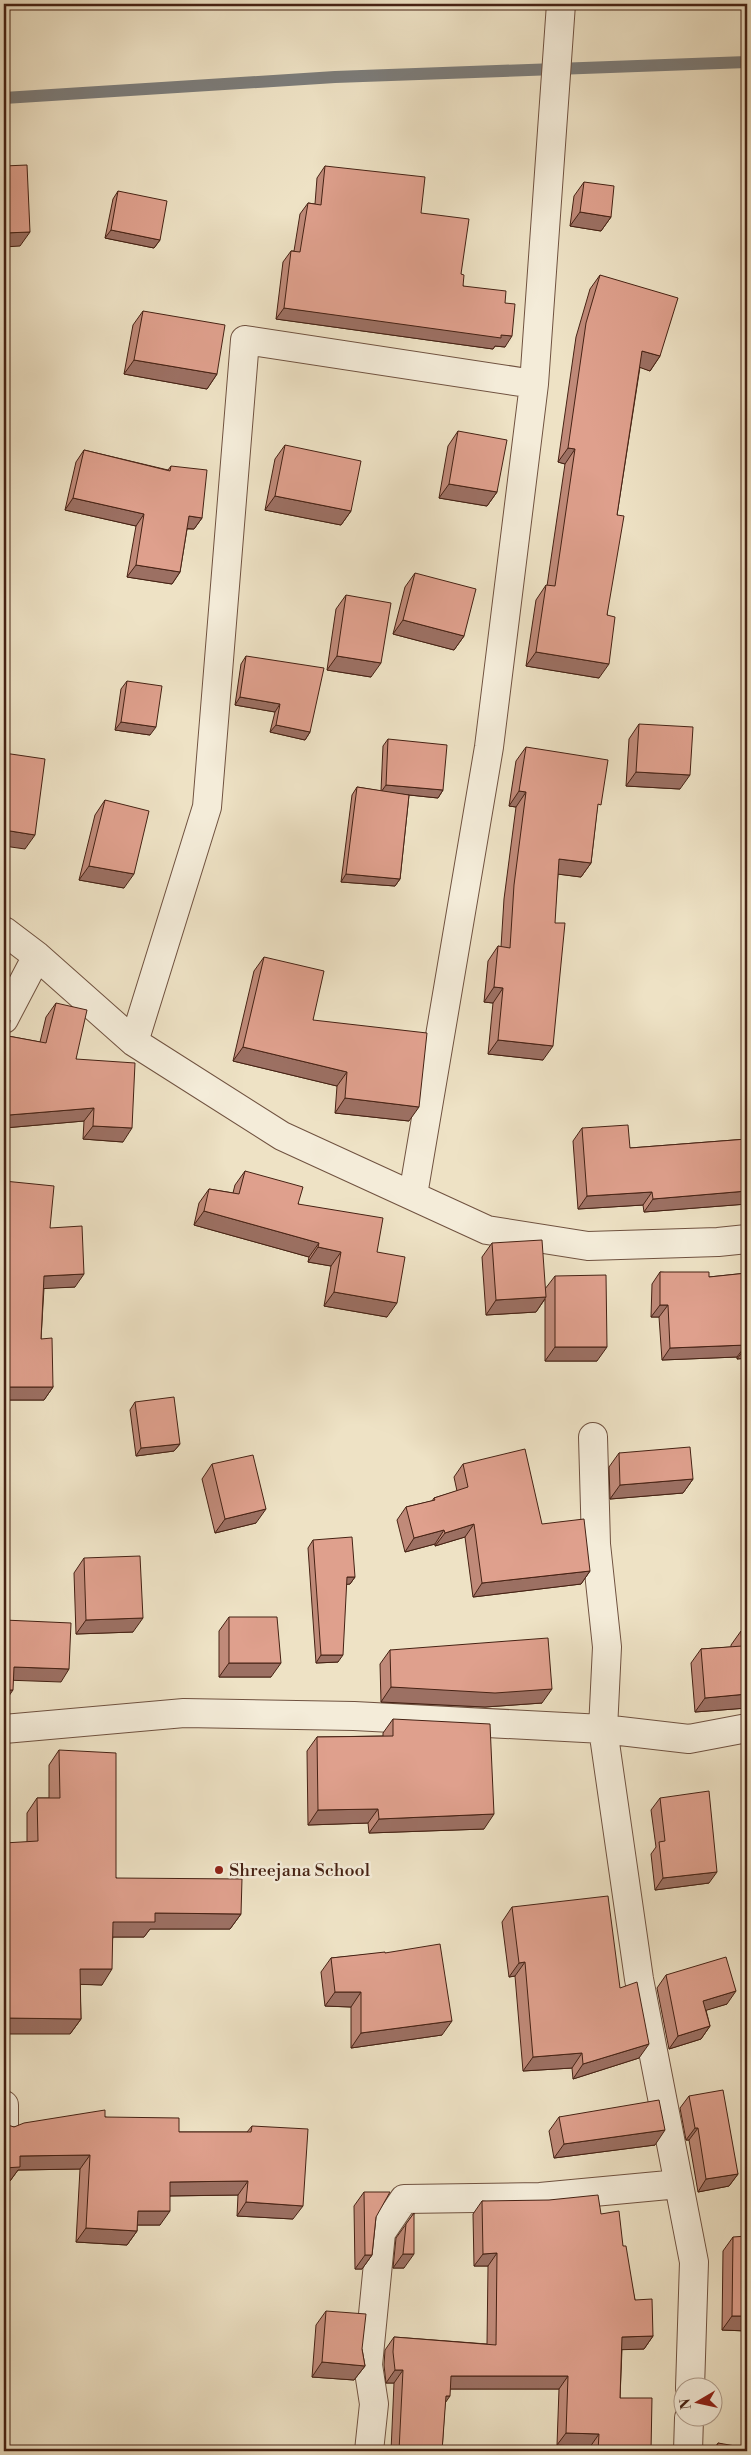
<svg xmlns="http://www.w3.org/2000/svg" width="751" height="2455" font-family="'Libre Bodoni',serif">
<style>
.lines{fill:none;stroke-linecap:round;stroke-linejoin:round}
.stream{stroke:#7c7d7b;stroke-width:12}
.minor-casing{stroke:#705240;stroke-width:30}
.minor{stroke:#f4ecd9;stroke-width:28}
.wall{fill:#c08a79;stroke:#462214}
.shaded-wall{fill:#9c7063;stroke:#462214}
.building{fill:#dfa08d;stroke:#462214}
.poi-dot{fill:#8f2418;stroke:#f4ecd9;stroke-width:2}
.labels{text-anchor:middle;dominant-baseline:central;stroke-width:5;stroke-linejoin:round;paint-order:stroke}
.poi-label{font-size:18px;fill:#462214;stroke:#f4ecd9;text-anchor:start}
</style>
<rect width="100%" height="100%" fill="#eee2c5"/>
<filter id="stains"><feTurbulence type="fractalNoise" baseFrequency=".004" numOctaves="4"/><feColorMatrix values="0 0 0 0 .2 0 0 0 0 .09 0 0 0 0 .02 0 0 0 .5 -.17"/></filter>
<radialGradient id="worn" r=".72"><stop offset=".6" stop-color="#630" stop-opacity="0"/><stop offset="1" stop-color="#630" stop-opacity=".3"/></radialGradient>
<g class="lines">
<path class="stream" d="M4,98L335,77L747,62"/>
<g class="minor-casing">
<path id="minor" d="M534,384L561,4
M4,931L37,956L134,1042L282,1136L487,1230L588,1246L718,1242L747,1239
M4,1019L37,956
M134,1042L207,807L245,340L534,384L489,747L413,1195
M593,1437L596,1544L607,1647L603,1729L639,1979L694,2262L690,2388
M4,1729L184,1713L354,1716L603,1729L689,1739L747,1728
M4,2105V2125
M369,2451L374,2404L368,2365L381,2233L404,2199L540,2197L679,2184
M688,2451L689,2418"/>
</g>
<use href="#minor" class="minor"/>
</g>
<path class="wall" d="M325,166L421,213L461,274L463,286L505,303V347L495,346L493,349L276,319L283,262L291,251H294L300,214L308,203L315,204L317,178Z
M584,182L611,217L601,231L570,226L574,196Z
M118,191L160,240L154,248L105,238L113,199Z
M600,275L660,356L650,371L640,367L617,515L607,615L599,678L526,666L536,600L546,585L547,586L565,464L558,462L576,337L590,289Z
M143,311L217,374L207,389L124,374L133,325Z
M458,431L497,492L487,506L439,498L448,446Z
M285,445L351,511L341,525L265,510L275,459Z
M84,450L168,470L171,466L202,518L194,529H187L180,572L172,584L127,577L136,526L65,510L76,462Z
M415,573L464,636L454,650L393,634L405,587Z
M346,595L371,677L327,670L336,609Z
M246,656L310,732L305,740L270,732L275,712L235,705L241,664Z
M127,681L150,735L115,730L121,689Z
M639,724L680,789L626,786L629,739Z
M388,739L443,790L438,798L409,795L400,879L395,886L341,882L352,795L357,787L381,791L383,746Z
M526,747L597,810L591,863L581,877L558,874L543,1060L488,1054L493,1003L484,1002L488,961L498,946L501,947L504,899L516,807L509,806L516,761Z
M105,800L124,888L79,880L95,815Z
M264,957L313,1020L409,1121L335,1113L337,1086L233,1061L254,971Z
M56,1003L76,1059L123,1142L83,1139L84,1121L4,1128V1016L8,1036L40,1042L46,1017Z
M582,1128L630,1148L747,1139V1204L644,1212L643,1205L578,1209L573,1141Z
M245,1171L377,1252L387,1317L324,1306L331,1266L308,1262L309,1257L194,1225L199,1203L209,1189L233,1193L235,1185Z
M4,1181L50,1228L75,1287L44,1288L41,1339L53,1387L44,1400H4Z
M492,1243L545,1289L555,1276L597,1361H545V1299L536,1312L486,1315L482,1257Z
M660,1272L709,1277L747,1273V1358L737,1359V1357L662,1360L659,1317H651L652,1284Z
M135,1402L180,1444L174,1451L136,1456L130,1410Z
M619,1453L693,1479L683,1493L610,1499L609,1467Z
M212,1464L256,1523L215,1533L202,1479Z
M463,1464L542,1524L590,1571L581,1584L473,1597L465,1537L435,1546V1544L405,1552L397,1520L406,1507L432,1501L434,1498L457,1491L454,1477Z
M313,1540L355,1577L350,1584H346L338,1662L316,1663L308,1548Z
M84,1558L133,1632L76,1634L74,1573Z
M229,1617L271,1677H219V1631Z
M741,1631H747V1708L695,1712L691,1663L701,1649L731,1647V1645Z
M390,1650L542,1703L485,1707L381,1702L380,1664Z
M393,1719L484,1829L369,1833L368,1823L308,1825L307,1751L317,1737L383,1736V1733Z
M59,1750L116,1878L241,1914L230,1929H150L144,1937H113L102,1985L80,1984L81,2019L70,2034L27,1842V1813L37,1798H49V1765Z
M660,1798L709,1883L655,1890L651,1854L656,1847L651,1810Z
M512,1907L620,1988L639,2058L573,2079L572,2068L523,2071L515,1976L509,1977L502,1922Z
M385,1953L442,2035L351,2048V2007L325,2006L321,1972L331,1958Z
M666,1975L727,2004L706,2010L710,2026L701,2039L669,2049L657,1988Z
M689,2096L738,2174L729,2186L698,2192L689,2140H686L680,2108Z
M105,2117L179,2132H247L252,2126L293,2219L237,2216L238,2195L170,2196L160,2225H137V2231L127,2245L76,2242L80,2169L18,2170L10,2181H4V2126L14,2127Z
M559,2117L655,2145L554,2158L549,2131Z
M364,2192L376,2217L372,2255L362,2269H355L354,2206Z
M482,2201L601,2214L623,2246L635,2300L653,2336L644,2349H622L620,2398L651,2451H590V2447L557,2445L559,2389H450L445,2403L442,2451H391L394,2383H386L384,2365L385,2350L394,2337L487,2344L488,2266H474L473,2214Z
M414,2213L404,2268H393L396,2238Z
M733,2237L747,2331L722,2330L723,2251Z
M326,2311L362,2349L365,2366L354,2380L312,2377L316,2325Z
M718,2443L747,2451H712Z"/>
<path class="shaded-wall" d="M580,212L611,217L601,231L570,226Z
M111,230L160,240L154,248L105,238Z
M30,232L20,246L4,247V233Z
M284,308L512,336L505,347L495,346L493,349L276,319Z
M642,351L660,356L650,371L633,365Z
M134,360L217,374L207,389L124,374Z
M568,448L575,449L565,464L558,462Z
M449,484L497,492L487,506L439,498Z
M275,496L351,511L341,525L265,510Z
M73,498L144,514L136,526L65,510Z
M189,516L202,518L194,529L181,528Z
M136,565L180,572L172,584L127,577Z
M403,620L464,636L454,650L393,634Z
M536,652L609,664L599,678L526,666Z
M337,656L381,663L371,677L327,670Z
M240,697L280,704L275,712L235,705Z
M121,722L156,727L150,735L115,730Z
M276,725L310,732L305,740L270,732Z
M636,772L690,775L680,789L626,786Z
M386,785L443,790L438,798L381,792Z
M519,791L526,792L516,807L509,806Z
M4,830L35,835L25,849L4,846Z
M559,859L591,863L581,877L549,873Z
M89,866L134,874L124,888L79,880Z
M346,874L400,879L395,886L341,882Z
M494,987L503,988L493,1003L484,1002Z
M498,1040L553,1046L543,1060L488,1054Z
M243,1047L347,1072L337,1086L233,1061Z
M345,1098L419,1107L409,1121L335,1113Z
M4,1104L8,1105L4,1111Z
M94,1108L84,1121L4,1128V1122L9,1115Z
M93,1126L132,1128L123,1142L83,1139Z
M747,1191V1204L644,1212L653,1199Z
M652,1192L643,1205L578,1209L587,1196Z
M204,1211L319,1243L309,1257L194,1225Z
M4,1232H8L4,1239Z
M318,1247L341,1252L331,1266L308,1262Z
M84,1274L75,1287L35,1289L44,1276Z
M334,1292L397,1303L387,1317L324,1306Z
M546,1297L536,1312L486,1315L496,1300Z
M660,1305H668L659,1317H651Z
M746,1345L737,1357L662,1360L670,1348Z
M555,1347H607L597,1361H545Z
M746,1347H747V1358L737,1359Z
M7,1387H53L44,1400H4V1392Z
M180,1444L174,1451L136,1456L141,1448Z
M693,1479L683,1493L610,1499L620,1485Z
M266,1509L256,1523L215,1533L225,1519Z
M474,1524L465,1537L435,1546L445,1533Z
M444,1530L435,1544L405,1552L414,1538Z
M590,1571L581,1584L473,1597L482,1583Z
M347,1577H355L350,1584L341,1585Z
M143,1618L133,1632L76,1634L86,1620Z
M321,1655H343L338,1662L316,1663Z
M229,1663H281L271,1677H219Z
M14,1667L69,1669L61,1682L5,1680Z
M391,1687L552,1689L542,1703L485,1707L381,1702Z
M4,1690H13L4,1703Z
M747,1694V1708L695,1712L705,1698Z
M378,1809L368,1823L308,1825L318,1810Z
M494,1814L484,1829L369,1833L379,1819Z
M717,1872L709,1883L655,1890L663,1878Z
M155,1913L241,1914L230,1929H150L144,1937H102L113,1922Z
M525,1962L515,1976L509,1977L519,1963Z
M80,1969H112L102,1985L69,1984Z
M736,1991L727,2004L694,2014L703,2001Z
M335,1992H361L351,2007L325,2006Z
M4,2018L81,2019L70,2034H4Z
M452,2021L442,2035L351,2048L361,2033Z
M710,2026L701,2039L669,2049L678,2036Z
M649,2044L639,2058L573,2079L583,2064Z
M582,2053L572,2068L523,2071L533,2057Z
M695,2128H698L689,2140H686Z
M665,2130L655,2145L554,2158L564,2144Z
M90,2155L80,2169L18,2170L10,2181H4V2168L20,2156Z
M738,2174L729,2186L698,2192L706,2179Z
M248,2181L238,2195L160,2196L170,2182Z
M246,2202L303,2206L293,2219L237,2216Z
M138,2211H170L160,2225H128Z
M86,2228L137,2231L127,2245L76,2242Z
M497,2253L488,2266H474L483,2254Z
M403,2254H414L404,2268H393Z
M365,2255H372L362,2269H355Z
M732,2316H747V2331L722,2330Z
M653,2336L644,2349L613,2350L622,2337Z
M322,2362L365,2366L354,2380L312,2377Z
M395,2370H403L394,2383H386Z
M451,2376H568L559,2389H443Z
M446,2396H450L441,2409Z
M566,2433L599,2434L590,2447L557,2445Z"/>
<path class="building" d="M27,165L30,232L4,233V166Z
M325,166L425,177L421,213L469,219L461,274L464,275L463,286L506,291L505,303L515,304L512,336L501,335V338L284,308L291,251L300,252L308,203L321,205Z
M584,182L614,186L611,217L580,212Z
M118,191L167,201L160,240L111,230Z
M600,275L678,298L660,356L642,351L617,515L624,516L607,615L615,617L609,664L536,652L546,585L555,586L575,449L568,448L586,323Z
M143,311L225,325L217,374L134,360Z
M458,431L507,440L497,492L449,484Z
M285,445L361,461L351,511L275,496Z
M84,450L170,471L171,466L207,470L202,518L189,516L180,572L136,565L144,514L73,498Z
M415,573L476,589L464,636L403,620Z
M346,595L391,603L381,663L337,656Z
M246,656L324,668L310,732L276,725L280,704L240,697Z
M127,681L162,686L156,727L121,722Z
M639,724L693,727L690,775L636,772Z
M388,739L447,745L443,790L386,785Z
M526,747L608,760L601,805L598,804L591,863L559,859L555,923H565L553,1046L498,1040L503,988L494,987L498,946L510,948L514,885L526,792L519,791Z
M4,753L45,759L35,835L4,830Z
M357,787L409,795L400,879L346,874Z
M105,800L149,811L134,874L89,866Z
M264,957L324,971L313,1020L427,1033L419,1107L345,1098L347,1072L243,1047Z
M56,1003L87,1010L76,1059L135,1063L132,1128L93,1126L94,1108L9,1115L8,1105L4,1104V1016L10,1020L8,1036L46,1043Z
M628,1125L630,1148L747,1139V1191L653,1199L652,1192L587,1196L582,1128Z
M245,1171L303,1187L298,1204L383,1218L377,1252L405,1257L397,1303L334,1292L341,1252L318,1247L319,1243L204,1211L209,1189L239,1194Z
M4,1181L54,1186L50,1228L82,1226L84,1274L44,1276L41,1339L52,1338L53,1387H7L5,1284L8,1232H4Z
M542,1240L546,1297L496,1300L492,1243Z
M660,1272H709V1277L747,1273V1347H746V1345L670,1348L668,1305H660Z
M606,1275L607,1347H555V1276Z
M174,1397L180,1444L141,1448L135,1402Z
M690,1447L693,1479L620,1485L619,1453Z
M525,1449L542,1524L584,1519L590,1571L482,1583L474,1524L445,1533L444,1530L414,1538L406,1507L435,1500L434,1498L468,1487L463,1464Z
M253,1455L266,1509L225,1519L212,1464Z
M352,1537L355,1577H347L343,1655H321L313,1540Z
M140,1556L143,1618L86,1620L84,1558Z
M229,1617H277L281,1663H229Z
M4,1620L71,1623L69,1669L14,1667L13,1690H4Z
M741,1631H747V1694L705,1698L701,1649L742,1646Z
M548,1638L552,1689L495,1693L391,1687L390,1650Z
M393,1719L490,1724L494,1814L379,1819L378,1809L318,1810L317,1737L393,1736Z
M59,1750L116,1753V1878L242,1879L241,1914L155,1913V1922H113L112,1969H80L81,2019L4,2018V1843L38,1841L37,1798H60Z
M709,1791L717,1872L663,1878L659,1842L665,1841L660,1798Z
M608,1896L620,1988L637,1982L649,2044L583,2064L582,2053L533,2057L525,1962L519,1963L512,1907Z
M440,1944L452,2021L361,2033V1992H335L331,1958L385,1952V1953Z
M726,1957L736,1991L703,2001L710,2026L678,2036L666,1975Z
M723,2090L738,2174L706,2179L698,2128H695L689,2096Z
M659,2100L665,2130L564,2144L559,2117Z
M105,2110V2117L179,2118V2132H251L252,2126L308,2129L303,2206L246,2202L248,2181L170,2182V2211H138L137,2231L86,2228L90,2155L20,2156V2167L4,2168V2126L8,2125L14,2127L24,2123Z
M364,2192H390L376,2217L372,2255H365Z
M598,2195L601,2214L619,2211L623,2246H626L635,2300L652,2299L653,2336L622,2337L620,2398H652L651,2451H598L599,2434L566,2433L568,2376H451L450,2396H446L442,2451H399L403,2370H395L393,2352L394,2337L496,2345L497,2253L483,2254L482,2201L549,2200Z
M414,2213V2254H403L406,2224Z
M747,2236V2316H732L733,2237Z
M326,2311L366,2314L362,2349L365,2366L322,2362Z
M718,2443L747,2448V2451H716Z
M4,2450L29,2451H4Z"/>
<circle class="poi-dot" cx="219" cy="1870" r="5"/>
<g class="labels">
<g class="poi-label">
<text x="229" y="1870">Shreejana School</text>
</g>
</g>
<rect width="751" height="2455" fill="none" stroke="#eee2c5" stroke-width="20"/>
<rect x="5" y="5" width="741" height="2445" fill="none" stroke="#462214" stroke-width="2.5"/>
<rect x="10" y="10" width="731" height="2435" fill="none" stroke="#462214"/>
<g transform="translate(698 2402) rotate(261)"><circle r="24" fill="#f4ecd9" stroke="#ae9b8a"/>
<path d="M0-4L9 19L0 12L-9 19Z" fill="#8f2418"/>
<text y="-8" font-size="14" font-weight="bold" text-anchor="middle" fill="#462214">N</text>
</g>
<rect width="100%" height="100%" filter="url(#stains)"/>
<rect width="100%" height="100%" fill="url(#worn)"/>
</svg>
